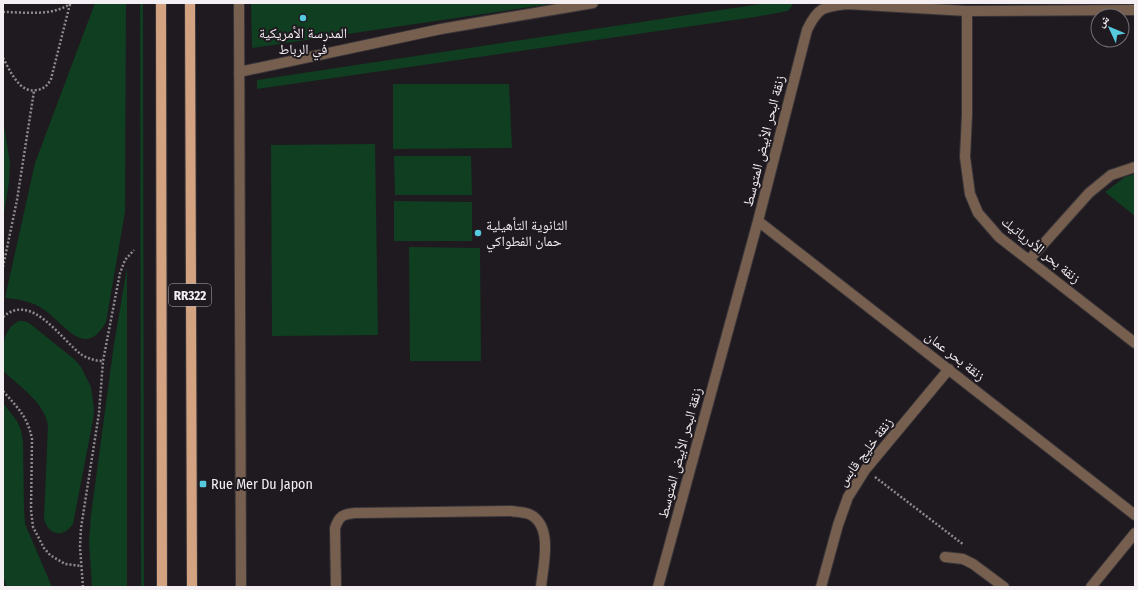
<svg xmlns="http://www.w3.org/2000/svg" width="1138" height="590" font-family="'Fira Sans Condensed','Noto Naskh Arabic',sans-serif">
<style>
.green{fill:#0f3e21}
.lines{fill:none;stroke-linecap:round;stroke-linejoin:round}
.minor-casing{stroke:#383438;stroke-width:12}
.major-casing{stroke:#383438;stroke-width:12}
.path{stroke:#8e8a8e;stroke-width:2.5;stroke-dasharray:2 2;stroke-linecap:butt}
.minor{stroke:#765f4f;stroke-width:10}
.major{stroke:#d2a281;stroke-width:10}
.poi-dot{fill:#55cadf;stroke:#1f1a1f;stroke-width:1.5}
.labels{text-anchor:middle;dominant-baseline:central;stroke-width:4;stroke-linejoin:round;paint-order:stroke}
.shield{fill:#1f1a1f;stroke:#b3afb3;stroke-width:1}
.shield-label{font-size:13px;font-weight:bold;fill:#f3eff3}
.poi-label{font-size:14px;fill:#f3eff3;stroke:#1f1a1f;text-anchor:start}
.street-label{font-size:14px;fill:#f3eff3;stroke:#1f1a1f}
</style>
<rect width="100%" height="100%" fill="#1f1a1f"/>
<path class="green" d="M95,3H126L125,212L106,322C85,361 63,322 43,309C31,301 18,299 5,298L35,163Z
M140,3H143L144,587H141Z
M251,3H557L252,48Z
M767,3H792V6L788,11L755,17L257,89V80Z
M393,84H509L512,148L393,149Z
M3,119L10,163L9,182L3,219Z
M375,144L378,335L272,336L271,145Z
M394,156H471L472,195H395Z
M1135,174V216L1105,192L1125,177Z
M394,201L472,202V241H394Z
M409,247L480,248L481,361H410Z
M127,268V587H92L89,541L91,515L114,344Z
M19,321H24L29,323L74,359L81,367L91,387L94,409L93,420L73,524C63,538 49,536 44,519L48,425C44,402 19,386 3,371C3,354 0,330 19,321Z
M3,403L17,421L21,430L23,442L24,508L25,524L52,587H7L3,577Z"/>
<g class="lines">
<g class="minor-casing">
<path id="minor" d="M239,3L241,587
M967,11V115L965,157L970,194L978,213L999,237L1135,343
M239,72L441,29L593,3
M758,221L1135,515
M1029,260L1089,193L1111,175L1135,167
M945,557L963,559L973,564L1004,587
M336,587L335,528C339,516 343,514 355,513L511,511C517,512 523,512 529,514C554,525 543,566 541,587
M658,587L758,221L807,30C818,7 823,7 847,4L967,11L1135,10
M821,587L838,525L848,497L865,470L949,369
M1091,587L1135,533"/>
</g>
<g class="major-casing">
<path id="major" d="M161,3L162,587
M190,3L192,587"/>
</g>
<path class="path" d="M3,12C25,12 53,17 71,3
M3,58C10,70 19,94 37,90C44,89 48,85 51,79L70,4
M3,267L17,200L34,91
M3,317C32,291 62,341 82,355C89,359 96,361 103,361
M3,391C17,407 28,417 32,439L31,510L33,527L44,548L50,555L65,564L81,566
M875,477L964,545
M83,587L80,547L81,528L99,413L103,361L120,273L125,260L134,250"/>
<use href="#minor" class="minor"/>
<use href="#major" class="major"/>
</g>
<g class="poi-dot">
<circle cx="303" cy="18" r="4"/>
<circle cx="478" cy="233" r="4"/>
<rect x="199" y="480" width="8" height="8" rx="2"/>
</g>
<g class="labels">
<rect class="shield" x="169" y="284" width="42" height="22" rx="3"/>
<g class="shield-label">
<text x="190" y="295">RR322</text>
</g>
<g class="poi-label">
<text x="303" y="33" text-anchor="middle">المدرسة الأمريكية<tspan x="303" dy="16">في الرباط</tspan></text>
<text x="486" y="225">الثانوية التأهيلية<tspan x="486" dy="16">حمان الفطواكي</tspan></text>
<text x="211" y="484">Rue Mer Du Japon</text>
</g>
<g class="street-label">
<text transform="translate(764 141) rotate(-76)">زنقة البحر الأبيض المتوسط</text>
<text transform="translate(1041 250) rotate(39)">زنقة بحر الأدرياتيك</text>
<text transform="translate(955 356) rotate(38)">زنقة بحر عمان</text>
<text transform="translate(865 452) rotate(-53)">زنقة خليج قابس</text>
<text transform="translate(680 453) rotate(-75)">زنقة البحر الأبيض المتوسط</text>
</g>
</g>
<rect width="1138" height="590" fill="none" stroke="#f3eff3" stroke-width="8"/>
<g transform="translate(1110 28) rotate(314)"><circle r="19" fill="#1f1a1f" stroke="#746f74"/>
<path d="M0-3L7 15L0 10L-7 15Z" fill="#55cadf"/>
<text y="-6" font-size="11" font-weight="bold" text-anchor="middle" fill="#f3eff3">ش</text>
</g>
</svg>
